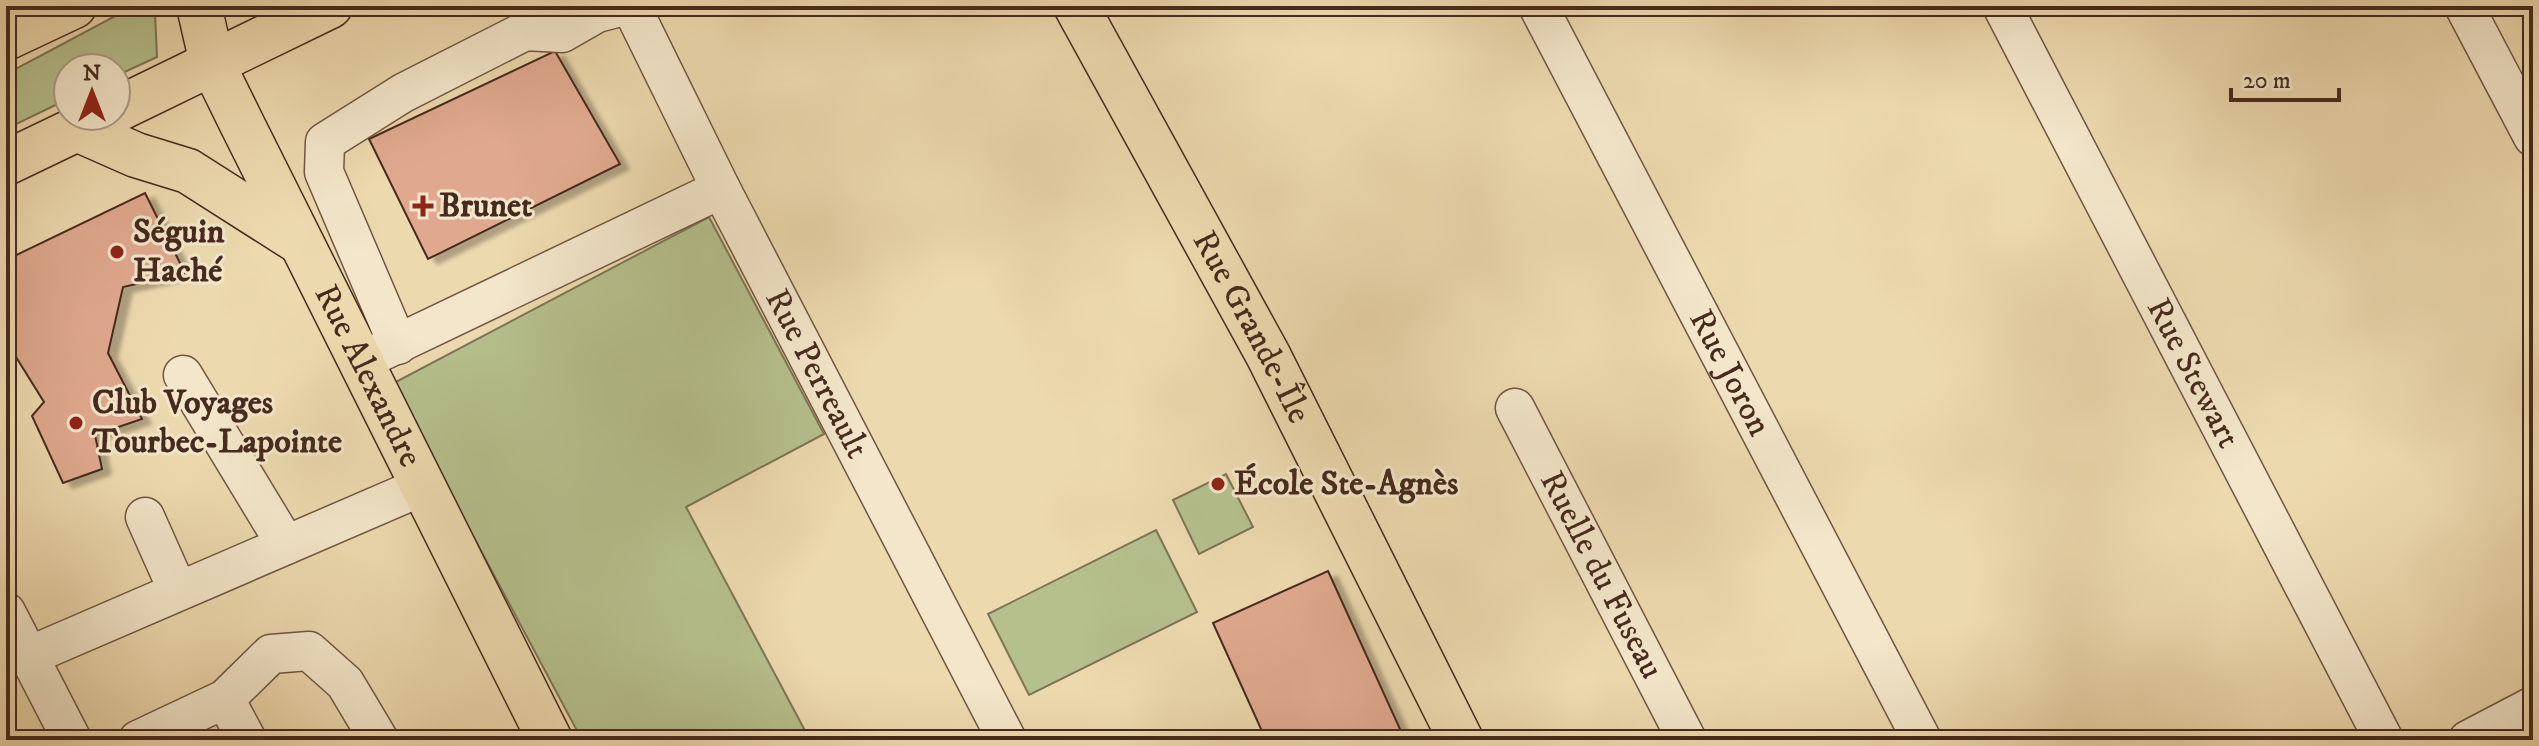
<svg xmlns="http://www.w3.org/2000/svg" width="2539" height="746" font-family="'IM FELL DW Pica',serif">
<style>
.green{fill:#b5c08d;stroke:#7e7556;stroke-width:2}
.building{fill:#e0a98f;stroke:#462a1e;stroke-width:2;filter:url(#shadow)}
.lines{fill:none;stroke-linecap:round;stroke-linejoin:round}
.minor-casing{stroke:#705642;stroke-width:41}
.major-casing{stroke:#462a1e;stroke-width:47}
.highway-casing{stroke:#462a1e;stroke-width:47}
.minor{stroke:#f3e6ca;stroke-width:38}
.major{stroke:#edd9ae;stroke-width:44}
.highway{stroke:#edd9ae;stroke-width:44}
.poi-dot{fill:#8f2418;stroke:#f3e6ca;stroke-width:3}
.labels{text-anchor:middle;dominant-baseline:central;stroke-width:6;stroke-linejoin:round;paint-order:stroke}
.poi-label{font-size:34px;font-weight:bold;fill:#462a1e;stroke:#f3e6ca;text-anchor:start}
.street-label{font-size:34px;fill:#462a1e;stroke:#f3e6ca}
</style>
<defs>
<filter id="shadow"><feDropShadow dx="9" dy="5" stdDeviation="2" flood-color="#0004"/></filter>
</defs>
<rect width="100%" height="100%" fill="#edd9ae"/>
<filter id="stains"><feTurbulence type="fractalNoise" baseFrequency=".0025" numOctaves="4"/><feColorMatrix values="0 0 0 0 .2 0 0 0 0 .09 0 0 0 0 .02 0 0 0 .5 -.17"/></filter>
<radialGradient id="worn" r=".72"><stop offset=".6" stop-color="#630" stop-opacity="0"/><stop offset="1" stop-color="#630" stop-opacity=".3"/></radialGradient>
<path class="green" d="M134,6H152L155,12L157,57L116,76V68H68V99L6,129V74Z
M709,217L824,434L686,507L810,740H582L392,384Z
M1226,474L1253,527L1199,554L1173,500Z
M1156,530L1197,612L1029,695L988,614Z"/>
<path class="building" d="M555,51L620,164L428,259L369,139Z
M145,193L185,273L123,287L108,353L142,419L95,435L102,469L63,483L32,416L44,402L6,341V260Z
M1328,571L1405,740H1266L1213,623Z"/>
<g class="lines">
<g class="minor-casing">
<g id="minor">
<path id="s1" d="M631,6L721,189L1007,740"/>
<path id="s2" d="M1538,6L1922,740"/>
<path id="s3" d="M2002,6L2384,740"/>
<path d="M2464,6L2533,137"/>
<path d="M398,345L324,172L325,142L403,93L525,31L562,33L597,13L624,6"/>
<path d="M374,355L721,189"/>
<path d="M183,375L286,545"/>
<path id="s4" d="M1515,408L1687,740"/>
<path d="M145,517L178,591"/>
<path d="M6,612L72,740"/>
<path d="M29,656L423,486"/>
<path d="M225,699L247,740"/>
<path d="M138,740L225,699L271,654L309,651L345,683L379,740"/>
<path d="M2468,740L2533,706"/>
</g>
</g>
<g class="major-casing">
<g id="major">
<path id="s5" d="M199,6L212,63L241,122L550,740"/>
<path id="s6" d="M1076,6L1268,355L1461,740"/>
<path d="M77,129L136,155L188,171L298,241"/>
</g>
</g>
<g class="highway-casing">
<path id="highway" d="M6,38L74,6
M116,110L330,6
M6,163L104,116"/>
</g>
<use href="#minor" class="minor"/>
<use href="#major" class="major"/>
<use href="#highway" class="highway"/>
</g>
<g class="poi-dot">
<path d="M419 194h8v8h8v8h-8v8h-8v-8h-8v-8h8z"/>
<circle cx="117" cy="252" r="8"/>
<circle cx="76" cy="423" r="8"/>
<circle cx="1218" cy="484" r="8"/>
</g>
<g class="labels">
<g class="poi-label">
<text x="439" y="206">Brunet</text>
<text x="133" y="232">Séguin<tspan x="133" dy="39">Haché</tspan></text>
<text x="92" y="403">Club Voyages<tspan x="92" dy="39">Tourbec-Lapointe</tspan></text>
<text x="1234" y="484">École Ste-Agnès</text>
</g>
<g class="street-label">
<text stroke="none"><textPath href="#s6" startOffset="366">Rue Grande-Île</textPath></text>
<text stroke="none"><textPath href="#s2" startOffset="414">Rue Joron</textPath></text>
<text stroke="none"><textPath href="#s3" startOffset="414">Rue Stewart</textPath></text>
<text stroke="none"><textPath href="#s1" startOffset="412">Rue Perreault</textPath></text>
<text stroke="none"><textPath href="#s5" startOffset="408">Rue Alexandre</textPath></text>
<text stroke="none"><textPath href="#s4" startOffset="188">Ruelle du Fuseau</textPath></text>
</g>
</g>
<rect width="2539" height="746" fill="none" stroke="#edd9ae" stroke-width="32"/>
<rect x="8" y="8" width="2523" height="730" fill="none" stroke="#462a1e" stroke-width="4"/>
<rect x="16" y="16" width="2507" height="714" fill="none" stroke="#462a1e" stroke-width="2"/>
<g transform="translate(92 92)"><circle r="38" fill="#f3e6ca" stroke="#ae9b85" stroke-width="2"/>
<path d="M0-6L14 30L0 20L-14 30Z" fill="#8f2418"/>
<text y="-12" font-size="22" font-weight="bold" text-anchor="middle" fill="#462a1e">N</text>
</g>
<path d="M2231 88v12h108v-12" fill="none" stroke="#462a1e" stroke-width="4"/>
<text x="2243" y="88" font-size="24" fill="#462a1e" stroke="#f3e6ca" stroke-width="6" paint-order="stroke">20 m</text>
<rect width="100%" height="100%" filter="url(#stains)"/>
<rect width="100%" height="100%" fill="url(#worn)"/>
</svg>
